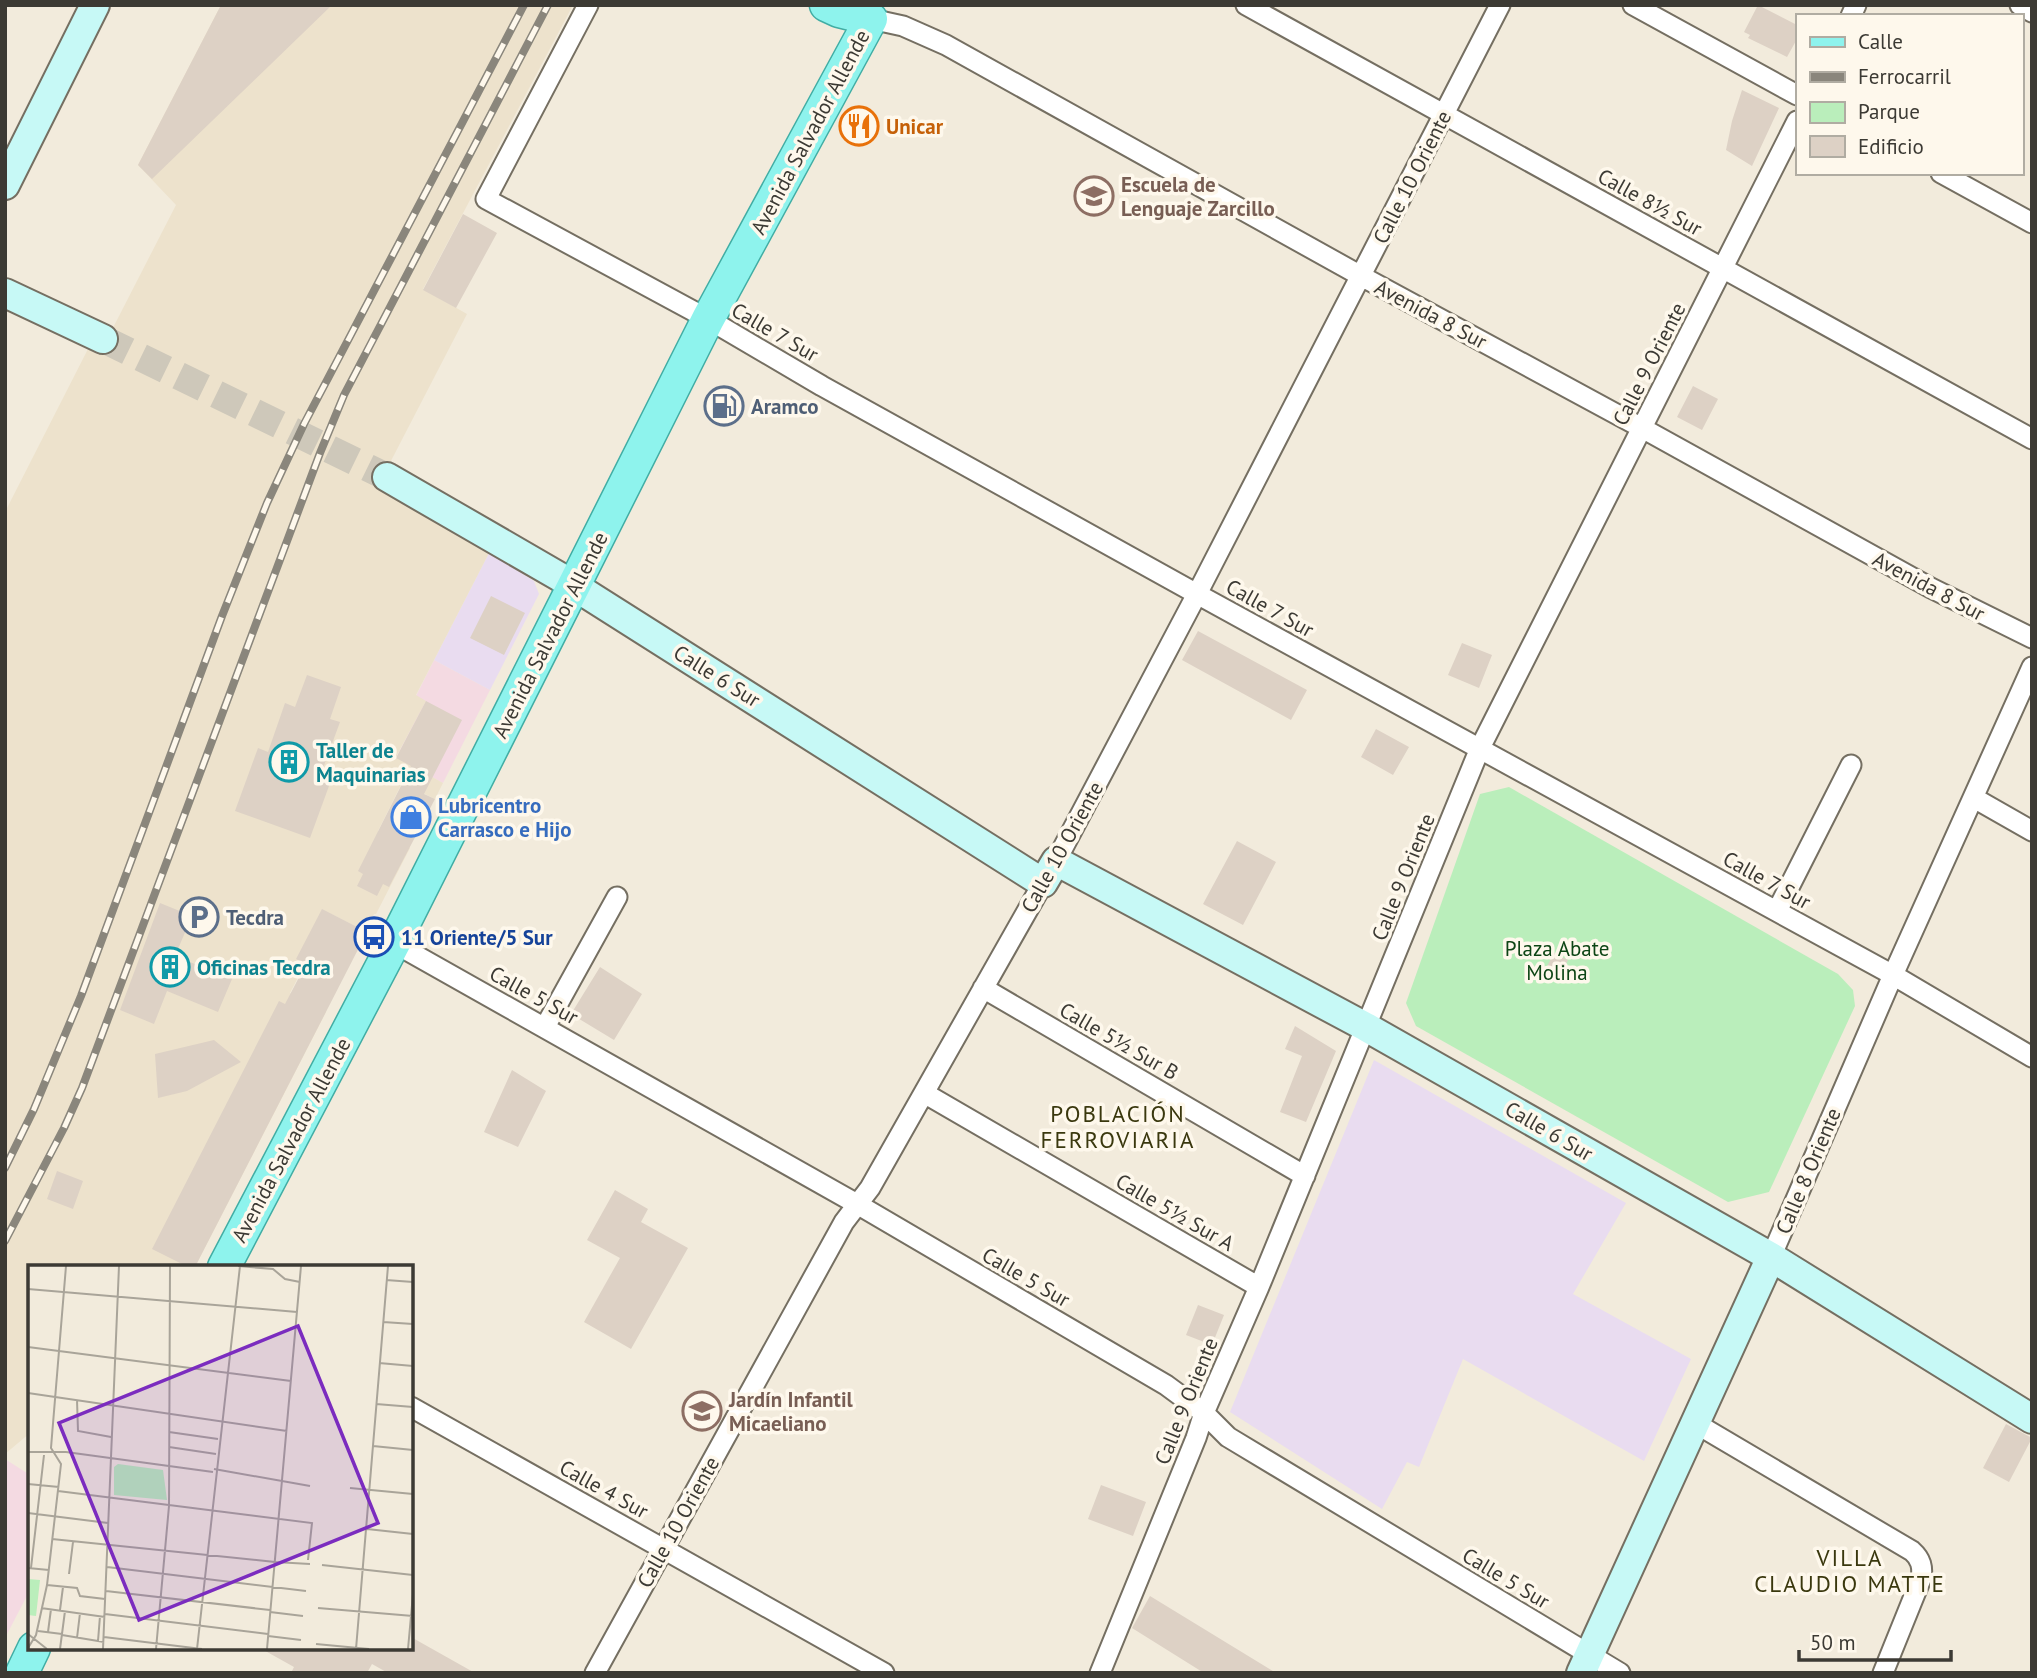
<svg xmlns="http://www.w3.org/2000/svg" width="2037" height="1678" font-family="'PT Sans',sans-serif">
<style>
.commercial{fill:#f4dae2}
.industrial{fill:#e9dcf0}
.built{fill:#ede2cc}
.green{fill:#baeebb}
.building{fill:#ddd1c5}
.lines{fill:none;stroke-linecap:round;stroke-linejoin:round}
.secondary-tunnel{stroke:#cec8ba;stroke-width:28;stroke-dasharray:28 14;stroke-linecap:butt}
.street-casing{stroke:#756f62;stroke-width:23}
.secondary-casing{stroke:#756f62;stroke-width:32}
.primary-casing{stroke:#41ada4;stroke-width:35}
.street{stroke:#fff;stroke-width:19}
.secondary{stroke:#c7f9f6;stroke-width:28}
.primary{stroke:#8ef3ed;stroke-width:32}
.rail-casing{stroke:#8a867c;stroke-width:8}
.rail{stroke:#fef8ec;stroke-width:5;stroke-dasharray:16;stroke-linecap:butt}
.labels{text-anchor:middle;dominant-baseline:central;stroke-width:7;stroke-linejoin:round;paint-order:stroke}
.food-label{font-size:21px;font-weight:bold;fill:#c56008;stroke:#fef8ec;text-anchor:start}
.street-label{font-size:21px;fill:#3c3a34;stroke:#fef8ec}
.education-label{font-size:21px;font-weight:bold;fill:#785e54;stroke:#fef8ec;text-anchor:start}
.service-label{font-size:21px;font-weight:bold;fill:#4e5e75;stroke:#fef8ec;text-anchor:start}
.culture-label{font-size:21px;font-weight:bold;fill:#0d838f;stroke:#fef8ec;text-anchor:start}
.shop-label{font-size:21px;font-weight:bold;fill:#366cbe;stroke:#fef8ec;text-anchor:start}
.transit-label{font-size:21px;font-weight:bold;fill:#164399;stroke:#fef8ec;text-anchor:start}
.park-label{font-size:21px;fill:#0d4515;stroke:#fef8ec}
.neighbourhood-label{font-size:23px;letter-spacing:2px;fill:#3a380e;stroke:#fef8ec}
.inset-road{fill:none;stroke:#a9a499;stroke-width:2}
.view{fill:#7b2cbf;fill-opacity:0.15;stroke:#7b2cbf;stroke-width:3.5}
.inset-edge{fill:none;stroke:#3c3a34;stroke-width:3.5}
</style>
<rect width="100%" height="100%" fill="#f2ebdc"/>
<path class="commercial" d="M434,660L490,690L443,783L396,758L425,701L416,696Z
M5,1459L30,1475V1590L5,1638Z"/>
<path class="industrial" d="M489,553L534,581L539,594L490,690L434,660Z
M1374,1060L1626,1203L1573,1294L1691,1359L1644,1461L1463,1359L1419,1467L1407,1462L1382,1509L1230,1412Z"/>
<path class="built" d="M221,5H573L423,289L467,314L379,484L489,553L416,695L426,701L396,757L443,783L435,799L402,783L378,831L410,848L376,914H374L365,931L331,914L290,993L326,1012L195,1267H30V1433L5,1454V512L88,349L99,355L176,205L138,165Z"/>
<path class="green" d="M1509,787L1838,974L1853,990L1855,1006L1769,1192L1728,1202L1416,1026L1406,1003L1480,794Z"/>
<path class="building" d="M221,5H332L152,179L138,165Z
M1758,5L1797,25V39L1787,57L1748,38L1750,35L1744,32Z
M1742,90L1779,108L1752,166L1726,150L1732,121Z
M463,214L497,233L456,308L423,290Z
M1693,386L1718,399L1702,430L1677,417Z
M717,387L743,400L730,425L705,412Z
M491,596L525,613L504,655L470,638Z
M1198,631L1307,690L1291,720L1182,660Z
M1462,643L1492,655L1479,688L1448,675Z
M307,675L341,687L330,719L340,722L322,771L333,775L310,838L235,811L258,748L268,752L285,703L295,707Z
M426,701L462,720L424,794L435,799L389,887L383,884L377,896L357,886L363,874L358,871L411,766L396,758Z
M1376,729L1409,747L1393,775L1361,757Z
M1237,841L1276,862L1243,925L1203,904Z
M160,903L192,916L175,956L232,979L218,1012L167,991L154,1024L120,1010Z
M322,909L367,932L195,1267H188L152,1249L279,1001L285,1004L306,964L296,959Z
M1554,953L1568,960L1557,982L1543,974Z
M600,967L642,994L614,1040L571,1014Z
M1295,1026L1336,1051L1306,1122L1280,1112L1302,1056L1285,1049Z
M214,1040L241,1062L187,1091L158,1098L155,1054Z
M512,1070L546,1091L518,1147L484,1132Z
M57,1171L83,1181L73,1209L47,1199Z
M615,1190L648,1209L641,1222L688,1248L631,1349L584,1322L620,1258L587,1240Z
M1198,1305L1224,1315L1212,1345L1186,1335Z
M2006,1424L2032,1438L2009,1482L1983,1468Z
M1101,1485L1146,1502L1133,1536L1088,1519Z
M1150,1596L1276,1673H1204L1132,1628Z
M411,1637L475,1673H388L372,1664L367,1673H291L294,1667L260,1648H411Z"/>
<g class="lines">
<path class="secondary-tunnel" d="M103,339L387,477"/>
<g class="street-casing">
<path id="street" d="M588,5L486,199L708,319L822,386L1197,594L1893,975L2032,1057
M1246,5L2032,439
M1633,5L1797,95
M2020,5L2032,12
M1851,16L1856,5
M871,19L903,26L946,45L1361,276L1642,428L1931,588L2032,638
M1941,173L2032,223
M1974,798L2032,831
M1056,861L1197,594L1500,5
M1777,911L1851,765
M394,943L857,1204L1166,1385L1204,1413L1228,1437L1620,1673
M983,988L1305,1176
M545,1027L617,897
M924,1093L1259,1287
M1771,1257L1893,975L2032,667
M411,1407L884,1673
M1695,1423L1912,1551C1921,1559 1923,1567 1921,1579L1883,1673
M595,1673L844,1222L870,1188L1043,883
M1100,1673L1196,1438L1204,1413L1259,1287L1480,748L1797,121"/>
</g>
<g class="secondary-casing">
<path id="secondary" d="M5,185L95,5
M5,293L103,339
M387,477L560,577L1043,883L1056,861L1366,1027L1771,1257L2032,1419
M1581,1673L1771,1257"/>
</g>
<g class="primary-casing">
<path id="primary" d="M224,1267L394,943L708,319L871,19L839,11L826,5
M22,1673L34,1648"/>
</g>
<use href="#street" class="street"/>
<use href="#secondary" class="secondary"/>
<use href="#primary" class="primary"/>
<g class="rail-casing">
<path id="rail" d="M5,1168L34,1109L81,996L222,616L267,503L304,424L524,5
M5,1241L64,1128L82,1088L320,453L344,395L548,5"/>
</g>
<use href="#rail" class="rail"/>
</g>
<defs>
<g id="restaurant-ring" transform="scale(2.0125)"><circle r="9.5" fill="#fef8ec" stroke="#e8710a" stroke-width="1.5"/><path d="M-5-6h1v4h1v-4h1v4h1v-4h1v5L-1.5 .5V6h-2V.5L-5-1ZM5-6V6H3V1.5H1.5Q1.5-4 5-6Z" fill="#e8710a"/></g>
<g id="school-ring" transform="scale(2.0125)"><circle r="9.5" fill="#fef8ec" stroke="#8d6e63" stroke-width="1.5"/><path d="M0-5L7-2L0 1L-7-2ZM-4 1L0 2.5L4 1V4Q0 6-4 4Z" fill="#8d6e63"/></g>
<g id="fuel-ring" transform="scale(2.0125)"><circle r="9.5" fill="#fef8ec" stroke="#5c6f8a" stroke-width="1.5"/><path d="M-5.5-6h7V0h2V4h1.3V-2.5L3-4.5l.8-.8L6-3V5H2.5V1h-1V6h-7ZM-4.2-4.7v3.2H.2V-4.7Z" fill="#5c6f8a"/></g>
<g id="building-ring" transform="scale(2.0125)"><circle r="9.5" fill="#fef8ec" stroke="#0f9aa8" stroke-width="1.5"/><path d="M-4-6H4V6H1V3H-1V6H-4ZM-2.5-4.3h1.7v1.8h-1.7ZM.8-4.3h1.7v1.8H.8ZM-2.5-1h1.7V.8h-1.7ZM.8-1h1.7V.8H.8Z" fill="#0f9aa8"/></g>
<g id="shop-ring" transform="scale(2.0125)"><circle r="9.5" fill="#fef8ec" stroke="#3f7fe0" stroke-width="1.5"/><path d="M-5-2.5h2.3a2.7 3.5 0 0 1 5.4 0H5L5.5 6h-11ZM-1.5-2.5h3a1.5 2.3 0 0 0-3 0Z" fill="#3f7fe0"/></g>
<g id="parking-ring" transform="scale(2.0125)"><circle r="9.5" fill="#fef8ec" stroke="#5c6f8a" stroke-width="1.5"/><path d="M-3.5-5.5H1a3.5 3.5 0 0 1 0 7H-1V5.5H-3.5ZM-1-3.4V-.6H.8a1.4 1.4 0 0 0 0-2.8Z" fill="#5c6f8a"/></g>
<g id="bus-ring" transform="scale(2.0125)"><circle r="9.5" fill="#fef8ec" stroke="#1a4fb4" stroke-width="1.5"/><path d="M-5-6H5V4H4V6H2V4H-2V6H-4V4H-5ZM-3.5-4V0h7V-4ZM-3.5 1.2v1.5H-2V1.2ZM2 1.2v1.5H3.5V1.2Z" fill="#1a4fb4"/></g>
</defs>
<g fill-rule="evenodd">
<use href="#restaurant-ring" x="859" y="126"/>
<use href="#school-ring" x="1094" y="196"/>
<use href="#fuel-ring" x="724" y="406"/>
<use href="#building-ring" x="289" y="762"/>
<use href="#shop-ring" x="411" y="817"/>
<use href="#parking-ring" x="199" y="917"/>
<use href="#bus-ring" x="374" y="937"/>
<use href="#building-ring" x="170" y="967"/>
<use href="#school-ring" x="702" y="1411"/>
</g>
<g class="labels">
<g class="food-label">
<text x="886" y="126">Unicar</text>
</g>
<g class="street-label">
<text transform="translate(810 132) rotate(-62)">Avenida Salvador Allende</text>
<text transform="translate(1412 177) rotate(-63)">Calle 10 Oriente</text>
<text transform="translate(1650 202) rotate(29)">Calle 8½ Sur</text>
<text transform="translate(1431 314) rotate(28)">Avenida 8 Sur</text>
<text transform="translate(775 332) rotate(30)">Calle 7 Sur</text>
<text transform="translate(1649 364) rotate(-63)">Calle 9 Oriente</text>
<text transform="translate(1929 586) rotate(28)">Avenida 8 Sur</text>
<text transform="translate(1270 608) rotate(29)">Calle 7 Sur</text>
<text transform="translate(550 635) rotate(-63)">Avenida Salvador Allende</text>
<text transform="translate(717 676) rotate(32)">Calle 6 Sur</text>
<text transform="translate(1062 847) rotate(-61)">Calle 10 Oriente</text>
<text transform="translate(1403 877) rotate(-68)">Calle 9 Oriente</text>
<text transform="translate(1767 880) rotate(29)">Calle 7 Sur</text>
<text transform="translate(534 995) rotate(29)">Calle 5 Sur</text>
<text transform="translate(1119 1041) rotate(30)">Calle 5½ Sur B</text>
<text transform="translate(1549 1131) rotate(30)">Calle 6 Sur</text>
<text transform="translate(291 1140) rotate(-62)">Avenida Salvador Allende</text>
<text transform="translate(1808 1171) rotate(-67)">Calle 8 Oriente</text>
<text transform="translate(1175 1212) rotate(30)">Calle 5½ Sur A</text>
<text transform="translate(1026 1277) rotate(30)">Calle 5 Sur</text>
<text transform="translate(1186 1401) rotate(-68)">Calle 9 Oriente</text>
<text transform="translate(604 1489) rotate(29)">Calle 4 Sur</text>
<text transform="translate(678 1522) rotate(-61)">Calle 10 Oriente</text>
<text transform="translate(1506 1578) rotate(31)">Calle 5 Sur</text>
</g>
<g class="education-label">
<text x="1121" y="184">Escuela de<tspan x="1121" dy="24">Lenguaje Zarcillo</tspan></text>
<text x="729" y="1399">Jardín Infantil<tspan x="729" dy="24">Micaeliano</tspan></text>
</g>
<g class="service-label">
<text x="751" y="406">Aramco</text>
<text x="226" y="917">Tecdra</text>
</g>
<g class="culture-label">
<text x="316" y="750">Taller de<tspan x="316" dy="24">Maquinarias</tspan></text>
<text x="197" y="967">Oficinas Tecdra</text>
</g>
<g class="shop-label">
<text x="438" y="805">Lubricentro<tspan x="438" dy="24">Carrasco e Hijo</tspan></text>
</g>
<g class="transit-label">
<text x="401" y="937">11 Oriente/5 Sur</text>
</g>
<g class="park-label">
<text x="1557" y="948">Plaza Abate<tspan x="1557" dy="24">Molina</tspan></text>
</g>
<g class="neighbourhood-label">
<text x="1118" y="1113">POBLACIÓN<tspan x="1118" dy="26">FERROVIARIA</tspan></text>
<text x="1850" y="1557">VILLA<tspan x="1850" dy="26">CLAUDIO MATTE</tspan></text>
</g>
</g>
<g transform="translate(28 1265)">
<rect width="385" height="385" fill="#f2ebdc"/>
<path d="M90,199L135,205L139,235L86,230V202ZM0,314L12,315L8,351L0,350Z" fill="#baeebb"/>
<path class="inset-road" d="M210,1L245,4L257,14L272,17M358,15L385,17M0,24L269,47M355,57L385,59M0,82L263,116M351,98L385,101M0,128L259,166M49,135L50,166L83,172M348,139L385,142M141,167L190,174M345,181L385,185M141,182L188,189M0,187H38L185,207M186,204L282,221M0,219L31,222M322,223L385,229M30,226L284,258L280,295M0,248L80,258M339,264L385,269M24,274L247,297M247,297L282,299M294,300L385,310M79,302L278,326M0,303L21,305M3,303L16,190M41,309L45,277M19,320L49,323L52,331L77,334M78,326L242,345M13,343L77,352M290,343L385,351M32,345L35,322M242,347L275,351M77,349L240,369M10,366L34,369M20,367L23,344M0,369L19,384M34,370L76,377M240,371L273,375M76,372L174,384M49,373L52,348M70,376L72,351M288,379L341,384M0,383L8,370L19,320L33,199L23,183L38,1M32,384L37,346M75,384L91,1M128,384L141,241L142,1M169,384L212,1M239,384L273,1M328,384L360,1M380,384L385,329"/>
<path class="view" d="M270,61L350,258L111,355L31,158Z"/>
<rect width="385" height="385" class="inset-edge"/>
</g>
<rect width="2037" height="1678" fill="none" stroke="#3c3a34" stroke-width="14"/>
<rect x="1796" y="14" width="228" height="161" fill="#fef8ec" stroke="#b0aca2" stroke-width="2"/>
<rect x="1810" y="37" width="35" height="10" fill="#8ef3ed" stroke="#b0aca2" stroke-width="2"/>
<text x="1858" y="49" font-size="21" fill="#3c3a34">Calle</text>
<rect x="1810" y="72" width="35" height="10" fill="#8a867c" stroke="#b0aca2" stroke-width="2"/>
<text x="1858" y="84" font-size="21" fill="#3c3a34">Ferrocarril</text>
<rect x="1810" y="102" width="35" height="21" fill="#baeebb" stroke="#b0aca2" stroke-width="2"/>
<text x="1858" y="119" font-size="21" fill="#3c3a34">Parque</text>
<rect x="1810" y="136" width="35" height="21" fill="#ddd1c5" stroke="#b0aca2" stroke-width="2"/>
<text x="1858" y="154" font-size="21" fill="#3c3a34">Edificio</text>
<path d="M1799 1650v10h152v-10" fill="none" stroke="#3c3a34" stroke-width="3.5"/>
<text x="1810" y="1650" font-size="21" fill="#3c3a34" stroke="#fef8ec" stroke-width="5" paint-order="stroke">50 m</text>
</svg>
